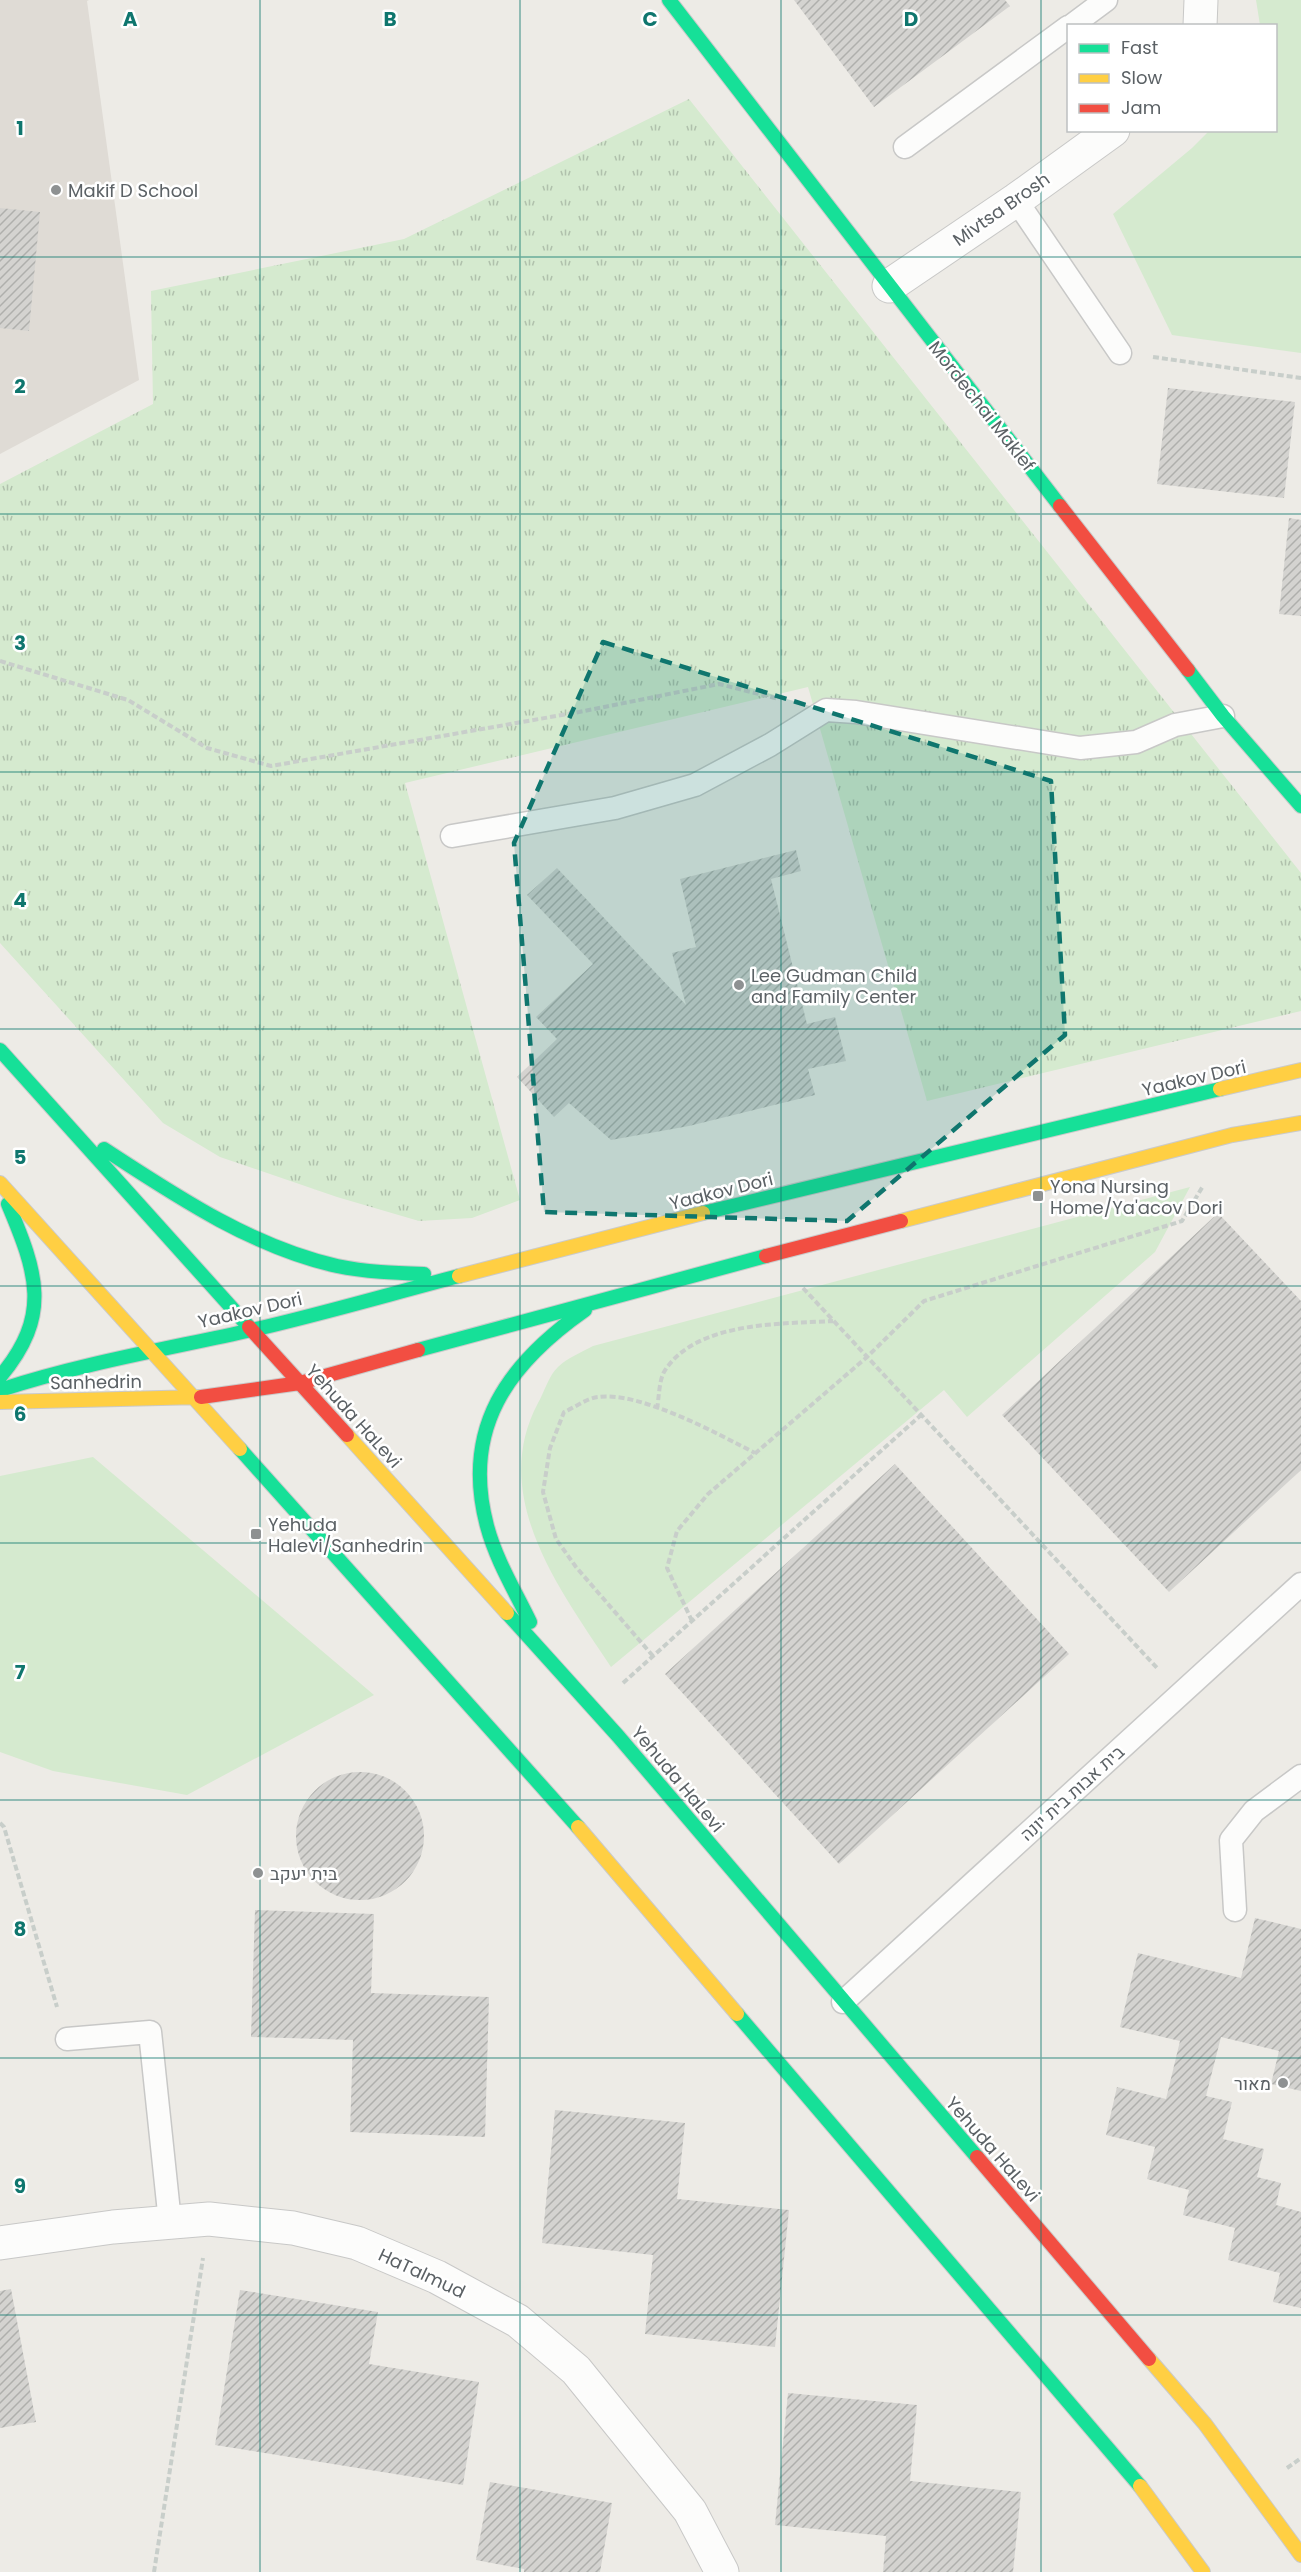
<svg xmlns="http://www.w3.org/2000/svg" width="1301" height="2572" font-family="Poppins,Heebo,sans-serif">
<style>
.education{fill:#dfdbd5}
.grass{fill:url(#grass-tufts)}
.park{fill:#d5eacf}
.building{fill:url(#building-hatch)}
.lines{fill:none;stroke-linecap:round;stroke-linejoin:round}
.lane-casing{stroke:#c8c8c7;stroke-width:25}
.street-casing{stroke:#c8c8c7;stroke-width:35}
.fast-casing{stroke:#cacaca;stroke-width:16}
.slow-casing{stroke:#cacaca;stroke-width:16}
.jam-casing{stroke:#cacaca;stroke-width:16}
.path{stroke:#c8ceca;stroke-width:4;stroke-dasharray:6 3;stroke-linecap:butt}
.lane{stroke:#fcfcfb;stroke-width:22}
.street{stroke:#fcfcfb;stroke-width:33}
.fast{stroke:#16e098;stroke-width:14}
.slow{stroke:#ffcf43;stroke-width:14}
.jam{stroke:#f24e42;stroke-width:14}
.marked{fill:#0f766e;fill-opacity:0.2;stroke:#0f766e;stroke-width:4.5;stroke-dasharray:12 8;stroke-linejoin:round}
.grid{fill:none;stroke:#0f766e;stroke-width:1.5;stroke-opacity:0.55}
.poi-dot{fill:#8e9192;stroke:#fff;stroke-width:2}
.labels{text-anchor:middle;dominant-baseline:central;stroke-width:5;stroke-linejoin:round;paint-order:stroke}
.poi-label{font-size:18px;fill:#5b6165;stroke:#fff;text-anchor:start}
.street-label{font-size:18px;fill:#5b6165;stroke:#fff}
.grid-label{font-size:20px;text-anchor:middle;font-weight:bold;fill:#0f766e;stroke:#fff;stroke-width:5;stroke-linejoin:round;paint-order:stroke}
</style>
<defs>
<pattern id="grass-tufts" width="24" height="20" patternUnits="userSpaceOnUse" patternTransform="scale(1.5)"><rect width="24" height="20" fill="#d5eacf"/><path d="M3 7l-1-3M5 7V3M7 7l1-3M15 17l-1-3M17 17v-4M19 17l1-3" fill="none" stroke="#b0c1ac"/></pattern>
<pattern id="building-hatch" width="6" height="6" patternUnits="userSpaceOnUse" patternTransform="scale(1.5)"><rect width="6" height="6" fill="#d4d3d0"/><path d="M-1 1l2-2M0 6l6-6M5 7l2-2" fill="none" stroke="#afafac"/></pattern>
</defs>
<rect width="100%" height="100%" fill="#edebe6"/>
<path class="education" d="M0,0H89L87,1L139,380L0,454Z"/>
<path class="grass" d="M689,99L1301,873V1011L927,1101L808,687L405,783L520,1200L472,1218L419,1221L337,1197L220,1157L163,1123L0,943V484L153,404L151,291L404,239Z"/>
<path class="park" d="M1256,0H1301V353L1172,335L1113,214L1192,148L1209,131L1276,130V26L1260,25Z
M1190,1187L1155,1252L967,1417L944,1390L611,1667C561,1591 488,1497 538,1403C544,1393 549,1375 558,1367C567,1358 582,1352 593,1346Z
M93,1457L374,1695L187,1795L53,1771L0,1752V1476Z"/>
<path class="building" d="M794,0H1005L1010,6L874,107Z
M0,208L40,212L29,331L0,328Z
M1168,388L1295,402L1284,498L1157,484Z
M1289,518L1301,520V616L1279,614Z
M796,850L801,871L771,879L807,1024L835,1017L846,1061L808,1069L815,1095L689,1126L611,1140L569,1103L554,1117L517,1077L557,1039L536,1017L593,964L527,895L557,868L686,1005L672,953L696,947L680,879Z
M1218,1213L1301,1301V1470L1169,1592L1002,1415Z
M895,1464L1069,1654L839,1864L665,1674Z
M296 1836a64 64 0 1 1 128 0a64 64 0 1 1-128 0Z
M255,1910L374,1914L371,1993L489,1997L485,2137L350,2132L353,2040L251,2037Z
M1255,1918L1301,1929V2091L1271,2084L1279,2051L1221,2037L1206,2096L1232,2102L1223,2139L1264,2149L1257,2177L1281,2183L1276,2205L1301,2212V2308L1273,2302L1280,2273L1228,2260L1235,2228L1183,2215L1189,2190L1147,2179L1155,2147L1106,2135L1117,2087L1166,2099L1180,2041L1120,2027L1138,1953L1241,1978Z
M555,2110L685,2123L677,2199L789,2210L775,2347L645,2334L653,2255L542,2243Z
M11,2289L36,2422L0,2428V2291Z
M240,2290L378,2312L369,2364L479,2382L463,2485L215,2445Z
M788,2393L917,2405L910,2481L1021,2492L1013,2572H883L886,2536L775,2525Z
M490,2482L612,2503L600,2572H524V2569L476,2560Z"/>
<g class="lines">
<g class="lane-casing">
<path id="lane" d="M1071,26L1106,0
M905,147L1068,27
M1016,200L1120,353
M452,836L615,808L695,785L770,745L826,710L856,712L1080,748L1136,742L1175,725L1223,716
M1235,1910L1231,1840L1254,1811L1301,1776
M843,2002L1301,1584
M67,2039L150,2032L170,2222"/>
</g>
<g class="street-casing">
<path id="street" d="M1200,26L1201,0
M889,286L1016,200L1113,130
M0,2243L113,2227L209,2219L293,2228L357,2243L437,2277L518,2321L576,2370L690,2511L722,2572"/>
</g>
<g class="fast-casing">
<path id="fast" d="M669,0L1060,506
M1188,670L1223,716L1301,806
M0,1050L249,1327
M104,1149C176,1196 252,1247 337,1266C366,1272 395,1273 424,1274
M703,1213L1220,1089
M418,1350L766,1256
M0,1377C52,1315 37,1273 8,1204
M0,1390C83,1363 167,1349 252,1330C322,1314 390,1294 459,1276
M240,1449L578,1827
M507,1613L618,1736L977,2157
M530,1622C515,1591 496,1560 487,1526C461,1428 508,1364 585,1310
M737,2014L1140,2486"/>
</g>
<g class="slow-casing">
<path id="slow" d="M1220,1089L1301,1070
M0,1183L240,1449
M901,1221L1232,1135L1301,1123
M459,1276L703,1213
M0,1402L201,1397
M347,1435L507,1613
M578,1827L737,2014
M1149,2359L1205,2424L1301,2555
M1140,2486L1203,2572"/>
</g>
<g class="jam-casing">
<path id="jam" d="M1060,506L1188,670
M766,1256L901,1221
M249,1327L347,1435
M201,1397L300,1383L418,1350
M977,2157L1149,2359"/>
</g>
<path class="path" d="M1153,357L1301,378
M0,661L128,700L207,748L271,766L579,712L719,684L779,699
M803,1288L1158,1669
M657,1409C659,1398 659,1381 664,1372C695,1321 781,1324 833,1321
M692,1621L667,1568L677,1531L708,1494L867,1357L924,1301L1182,1221L1203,1186
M653,1656L576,1567L556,1539L543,1492L550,1448L564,1412C574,1408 587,1398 598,1397C640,1391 718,1434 755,1453
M623,1683L921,1415
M0,1823L4,1827L57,2007
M1287,2468L1301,2458
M154,2572L203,2258"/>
<use href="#lane" class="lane"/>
<use href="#street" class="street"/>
<use href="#fast" class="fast"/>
<use href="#slow" class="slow"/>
<use href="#jam" class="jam"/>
</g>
<path class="marked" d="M603,642L1051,781L1065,1035L847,1221L544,1212L514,843Z"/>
<path class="grid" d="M260,0V2572M520,0V2572M781,0V2572M1041,0V2572M0,257H1301M0,514H1301M0,772H1301M0,1029H1301M0,1286H1301M0,1543H1301M0,1800H1301M0,2058H1301M0,2315H1301"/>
<g class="poi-dot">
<circle cx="56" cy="190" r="6"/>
<circle cx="739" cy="985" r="6"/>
<rect x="1032" y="1190" width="12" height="12" rx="3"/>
<rect x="250" y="1528" width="12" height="12" rx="3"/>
<circle cx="258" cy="1873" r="6"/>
<circle cx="1283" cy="2083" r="6"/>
</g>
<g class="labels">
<g class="poi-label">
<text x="68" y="190">Makif D School</text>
<text x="751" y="975">Lee Gudman Child<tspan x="751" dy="21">and Family Center</tspan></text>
<text x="1050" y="1186">Yona Nursing<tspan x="1050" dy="21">Home/Ya'acov Dori</tspan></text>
<text x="268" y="1524">Yehuda<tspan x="268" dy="21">Halevi/Sanhedrin</tspan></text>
<text x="270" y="1873">בית יעקב</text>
<text x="1271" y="2083" text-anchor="end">מאור</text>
</g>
<g class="street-label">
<text transform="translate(1001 209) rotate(-35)">Mivtsa Brosh</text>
<text transform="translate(982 406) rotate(52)">Mordechai Maklef</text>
<text transform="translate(1194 1078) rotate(-13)">Yaakov Dori</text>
<text transform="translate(721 1191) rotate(-14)">Yaakov Dori</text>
<text transform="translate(250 1310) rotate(-13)">Yaakov Dori</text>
<text transform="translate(96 1382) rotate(-1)">Sanhedrin</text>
<text transform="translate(354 1416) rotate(48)">Yehuda HaLevi</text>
<text transform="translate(678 1779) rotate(50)">Yehuda HaLevi</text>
<text transform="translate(1072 1793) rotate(-42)">בית אבות בית יונה</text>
<text transform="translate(993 2149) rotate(49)">Yehuda HaLevi</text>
<text transform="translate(422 2273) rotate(25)">HaTalmud</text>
</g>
</g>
<g class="grid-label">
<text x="130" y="26">A</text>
<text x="390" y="26">B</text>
<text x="650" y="26">C</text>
<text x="911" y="26">D</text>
<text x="20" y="135">1</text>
<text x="20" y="393">2</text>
<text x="20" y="650">3</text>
<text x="20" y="907">4</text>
<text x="20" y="1164">5</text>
<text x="20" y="1421">6</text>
<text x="20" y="1679">7</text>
<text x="20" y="1936">8</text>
<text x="20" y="2193">9</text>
</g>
<rect x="1067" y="24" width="210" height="108" fill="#ffffff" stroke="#bdc0c1" stroke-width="1.5"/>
<rect x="1079" y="44" width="30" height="9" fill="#16e098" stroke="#bdc0c1" stroke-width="1.5"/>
<text x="1121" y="54" font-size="18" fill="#5b6165">Fast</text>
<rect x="1079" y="74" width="30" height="9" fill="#ffcf43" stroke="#bdc0c1" stroke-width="1.5"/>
<text x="1121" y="84" font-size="18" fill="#5b6165">Slow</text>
<rect x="1079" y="104" width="30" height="9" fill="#f24e42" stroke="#bdc0c1" stroke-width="1.5"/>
<text x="1121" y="114" font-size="18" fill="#5b6165">Jam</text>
</svg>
